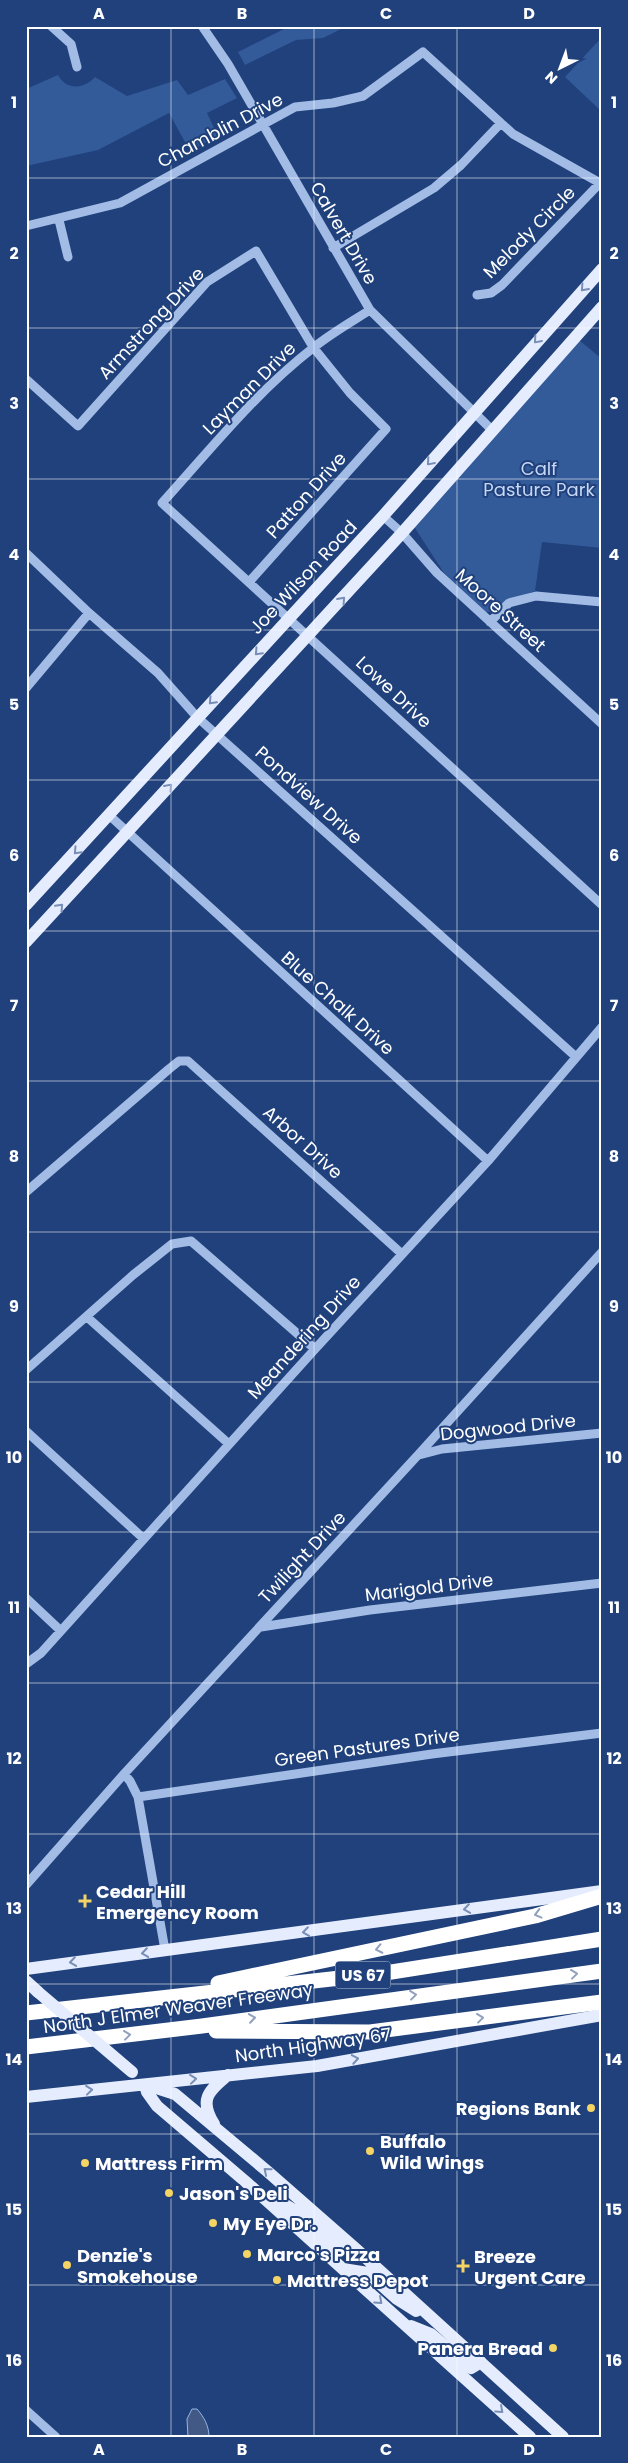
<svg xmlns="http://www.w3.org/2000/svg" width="628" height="2463" font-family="Poppins,sans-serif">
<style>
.green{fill:#335a99}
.water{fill:#415984;stroke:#96b6e7}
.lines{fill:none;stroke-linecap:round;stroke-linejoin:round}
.minor{stroke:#a3bce6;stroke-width:9}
.major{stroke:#e4ecfd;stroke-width:12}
.highway{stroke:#fff;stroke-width:15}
.major-bridge{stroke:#e4ecfd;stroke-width:12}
.oneway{stroke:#788eb6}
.oneway2{stroke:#90a0bd}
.grid{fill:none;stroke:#fff;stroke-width:1;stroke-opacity:0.55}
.poi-dot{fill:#f3d464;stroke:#20417b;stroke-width:2}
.labels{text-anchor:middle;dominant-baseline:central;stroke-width:4;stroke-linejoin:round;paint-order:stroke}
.shield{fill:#20417b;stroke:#bcc6d7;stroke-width:1}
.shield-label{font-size:16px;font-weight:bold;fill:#fff}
.street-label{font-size:18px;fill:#fff;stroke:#20417b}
.park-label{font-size:18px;fill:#c6d8f5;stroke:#20417b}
.poi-label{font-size:18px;font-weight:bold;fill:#fff;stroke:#20417b;text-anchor:start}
.neatline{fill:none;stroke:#fff;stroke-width:2}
.grid-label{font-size:16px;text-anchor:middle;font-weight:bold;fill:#fff}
</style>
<rect width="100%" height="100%" fill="#20417b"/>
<path class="green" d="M290,26H347L323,38L296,40L245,65L238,52Z
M602,37V112L565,77Z
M58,75C67,91 84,89 95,77L127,96L177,80L188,95L225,79L237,98L207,113L218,136L190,151L169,113L98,150L26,166V89Z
M579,340L602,359V548L542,542L535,591L506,602L493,612H486L444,573L413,525Z"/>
<path class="water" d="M192,2409H197C204,2417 209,2426 209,2437H188L187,2419Z"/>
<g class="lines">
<path class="minor" d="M51,26L71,44L77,67
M202,26L228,64L370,310L492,430
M59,220L68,257
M26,226L120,203L295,107L333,103L363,96L423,52L513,134L600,183L502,285L491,293L477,295
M333,248L434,188L461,165L501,123
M370,310C351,322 330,334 313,348C256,392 210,450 162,503L602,905
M26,379L78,426L207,282L256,251L313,347L350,393L386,429L249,582
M383,516L402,533L437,573L602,724
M26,553L89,613L158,673L197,717L575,1056
M490,622L509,603L536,596L602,602
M26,688L89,613
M110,816L488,1161
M26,1192L169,1069L179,1061H188L402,1254
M87,1317L229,1444
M26,1370L133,1275L172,1244L191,1241L315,1349
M26,1431L144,1539
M419,1455L442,1449L602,1433
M26,1598L61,1631
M261,1627L370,1610L602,1583
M26,1664L41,1653L315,1349L488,1161L602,1027
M124,1774L130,1781L138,1797L165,1950
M138,1797L432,1754L602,1733
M26,1885L124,1774L418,1455L602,1252
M26,2410L56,2437"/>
<path class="major" d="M26,905L383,516L602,269
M26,942L402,533L602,307
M26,1969L602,1891
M26,1981L38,1992
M145,2085L147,2092L157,2106L246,2182L530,2437
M147,2085L175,2094L267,2171L356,2249L563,2437
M26,2097L317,2066L602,2015
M214,2124C199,2100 208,2091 228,2075
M272,2197L297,2212L338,2249H356
M343,2269L368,2273L397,2299L416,2311
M411,2326L431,2334L471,2368L481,2362"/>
<path class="highway" d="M218,1983L535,1916L602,1896
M26,2013L385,1973L602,1939
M216,2031L370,2032L602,2002
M26,2047L202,2026L602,1971"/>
<path class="major-bridge" d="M38,1992L132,2072"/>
</g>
<defs><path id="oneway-chevron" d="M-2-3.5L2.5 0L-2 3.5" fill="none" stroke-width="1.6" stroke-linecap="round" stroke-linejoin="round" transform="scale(1.25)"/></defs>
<g class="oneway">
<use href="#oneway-chevron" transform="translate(584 288) rotate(132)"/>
<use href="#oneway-chevron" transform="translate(537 340) rotate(131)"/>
<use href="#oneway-chevron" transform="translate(430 462) rotate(131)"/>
<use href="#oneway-chevron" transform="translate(342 600) rotate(-48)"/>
<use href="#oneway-chevron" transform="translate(258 652) rotate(133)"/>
<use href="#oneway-chevron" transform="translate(212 701) rotate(133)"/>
<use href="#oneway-chevron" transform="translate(169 787) rotate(-49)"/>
<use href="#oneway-chevron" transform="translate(77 851) rotate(133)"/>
<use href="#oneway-chevron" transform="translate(60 907) rotate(-47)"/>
<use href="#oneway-chevron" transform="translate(467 1909) rotate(172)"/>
<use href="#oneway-chevron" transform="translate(306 1932) rotate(172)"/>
<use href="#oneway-chevron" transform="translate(145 1953) rotate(172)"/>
<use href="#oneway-chevron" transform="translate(73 1962) rotate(172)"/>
<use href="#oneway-chevron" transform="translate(355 2059) rotate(-10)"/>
<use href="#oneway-chevron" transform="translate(193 2079) rotate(-6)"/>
<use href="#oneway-chevron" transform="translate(89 2090) rotate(-6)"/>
<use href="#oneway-chevron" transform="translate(267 2171) rotate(-140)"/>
<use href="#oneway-chevron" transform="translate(379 2301) rotate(42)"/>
<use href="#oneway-chevron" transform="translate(500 2410) rotate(42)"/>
</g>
<g class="oneway2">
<use href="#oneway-chevron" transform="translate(538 1914) rotate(165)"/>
<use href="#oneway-chevron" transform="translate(379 1949) rotate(168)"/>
<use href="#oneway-chevron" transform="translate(574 1974) rotate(-7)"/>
<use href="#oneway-chevron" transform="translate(413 1995) rotate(-7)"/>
<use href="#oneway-chevron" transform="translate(252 2018) rotate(-8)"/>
<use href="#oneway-chevron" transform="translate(480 2018) rotate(-7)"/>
<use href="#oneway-chevron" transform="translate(127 2035) rotate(-7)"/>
</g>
<path class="grid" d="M171,26V2437M314,26V2437M457,26V2437M26,178H602M26,328H602M26,479H602M26,630H602M26,780H602M26,931H602M26,1081H602M26,1232H602M26,1382H602M26,1532H602M26,1683H602M26,1834H602M26,1984H602M26,2134H602M26,2285H602"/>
<g class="poi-dot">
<path d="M82.5 1893.5h5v5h5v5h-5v5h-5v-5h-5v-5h5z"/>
<circle cx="591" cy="2108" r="5"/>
<circle cx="370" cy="2151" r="5"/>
<circle cx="85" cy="2163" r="5"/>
<circle cx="169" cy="2193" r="5"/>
<circle cx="213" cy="2223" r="5"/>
<circle cx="247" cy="2254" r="5"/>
<circle cx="67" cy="2265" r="5"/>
<path d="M460.5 2258.5h5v5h5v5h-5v5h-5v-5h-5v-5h5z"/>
<circle cx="277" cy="2280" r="5"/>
<circle cx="553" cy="2348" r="5"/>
</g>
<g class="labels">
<rect class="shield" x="335.5" y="1961.5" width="55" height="27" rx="4"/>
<g class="shield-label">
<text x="363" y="1975">US 67</text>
</g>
<g class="street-label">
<text transform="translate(220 130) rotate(-28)">Chamblin Drive</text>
<text transform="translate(529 232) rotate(-45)">Melody Circle</text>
<text transform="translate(344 233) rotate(60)">Calvert Drive</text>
<text transform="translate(151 323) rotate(-47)">Armstrong Drive</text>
<text transform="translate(249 388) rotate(-45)">Layman Drive</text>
<text transform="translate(306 495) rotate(-48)">Patton Drive</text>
<text transform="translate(303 577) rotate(-47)">Joe Wilson Road</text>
<text transform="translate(501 610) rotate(42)">Moore Street</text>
<text transform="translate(394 692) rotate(43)">Lowe Drive</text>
<text transform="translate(309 795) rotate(42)">Pondview Drive</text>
<text transform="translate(338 1003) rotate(42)">Blue Chalk Drive</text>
<text transform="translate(303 1142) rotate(42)">Arbor Drive</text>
<text transform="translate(304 1337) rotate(-48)">Meandering Drive</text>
<text transform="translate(508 1427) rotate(-6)">Dogwood Drive</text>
<text transform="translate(302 1557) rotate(-47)">Twilight Drive</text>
<text transform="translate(429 1587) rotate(-7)">Marigold Drive</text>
<text transform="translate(367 1747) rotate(-8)">Green Pastures Drive</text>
<text transform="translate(178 2008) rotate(-8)">North J Elmer Weaver Freeway</text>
<text transform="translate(313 2045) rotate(-8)">North Highway 67</text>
</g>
<g class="park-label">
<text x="539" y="468">Calf<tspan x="539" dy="21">Pasture Park</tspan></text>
</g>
<g class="poi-label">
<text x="96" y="1891">Cedar Hill<tspan x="96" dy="21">Emergency Room</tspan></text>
<text x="581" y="2108" text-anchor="end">Regions Bank</text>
<text x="380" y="2141">Buffalo<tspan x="380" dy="21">Wild Wings</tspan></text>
<text x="95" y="2163">Mattress Firm</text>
<text x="179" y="2193">Jason's Deli</text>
<text x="223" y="2223">My Eye Dr.</text>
<text x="257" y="2254">Marco's Pizza</text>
<text x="77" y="2255">Denzie's<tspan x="77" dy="21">Smokehouse</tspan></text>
<text x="474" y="2256">Breeze<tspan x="474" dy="21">Urgent Care</tspan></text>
<text x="287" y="2280">Mattress Depot</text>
<text x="543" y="2348" text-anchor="end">Panera Bread</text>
</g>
</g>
<rect width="628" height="2463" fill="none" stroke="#20417b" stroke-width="55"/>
<g transform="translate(560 68) rotate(222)" stroke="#20417b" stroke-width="4" paint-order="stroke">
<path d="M0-4L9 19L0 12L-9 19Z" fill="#ffffff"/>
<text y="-8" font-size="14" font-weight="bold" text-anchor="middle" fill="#ffffff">N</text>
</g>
<rect x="28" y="28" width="572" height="2408" class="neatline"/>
<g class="grid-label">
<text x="99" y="19">A</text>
<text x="242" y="19">B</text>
<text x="386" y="19">C</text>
<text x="529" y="19">D</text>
<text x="14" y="108">1</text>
<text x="614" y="108">1</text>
<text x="14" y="259">2</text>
<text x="614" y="259">2</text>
<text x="14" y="409">3</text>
<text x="614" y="409">3</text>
<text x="14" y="560">4</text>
<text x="614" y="560">4</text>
<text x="14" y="710">5</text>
<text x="614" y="710">5</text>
<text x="14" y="861">6</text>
<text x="614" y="861">6</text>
<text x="14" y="1011">7</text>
<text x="614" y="1011">7</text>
<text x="14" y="1162">8</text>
<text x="614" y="1162">8</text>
<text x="14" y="1312">9</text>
<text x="614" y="1312">9</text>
<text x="14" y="1463">10</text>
<text x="614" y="1463">10</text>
<text x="14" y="1613">11</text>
<text x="614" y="1613">11</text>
<text x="14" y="1764">12</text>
<text x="614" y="1764">12</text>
<text x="14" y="1914">13</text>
<text x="614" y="1914">13</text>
<text x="14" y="2065">14</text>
<text x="614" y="2065">14</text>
<text x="14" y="2215">15</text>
<text x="614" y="2215">15</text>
<text x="14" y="2366">16</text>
<text x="614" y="2366">16</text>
<text x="99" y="2455">A</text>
<text x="242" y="2455">B</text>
<text x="386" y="2455">C</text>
<text x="529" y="2455">D</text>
</g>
</svg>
